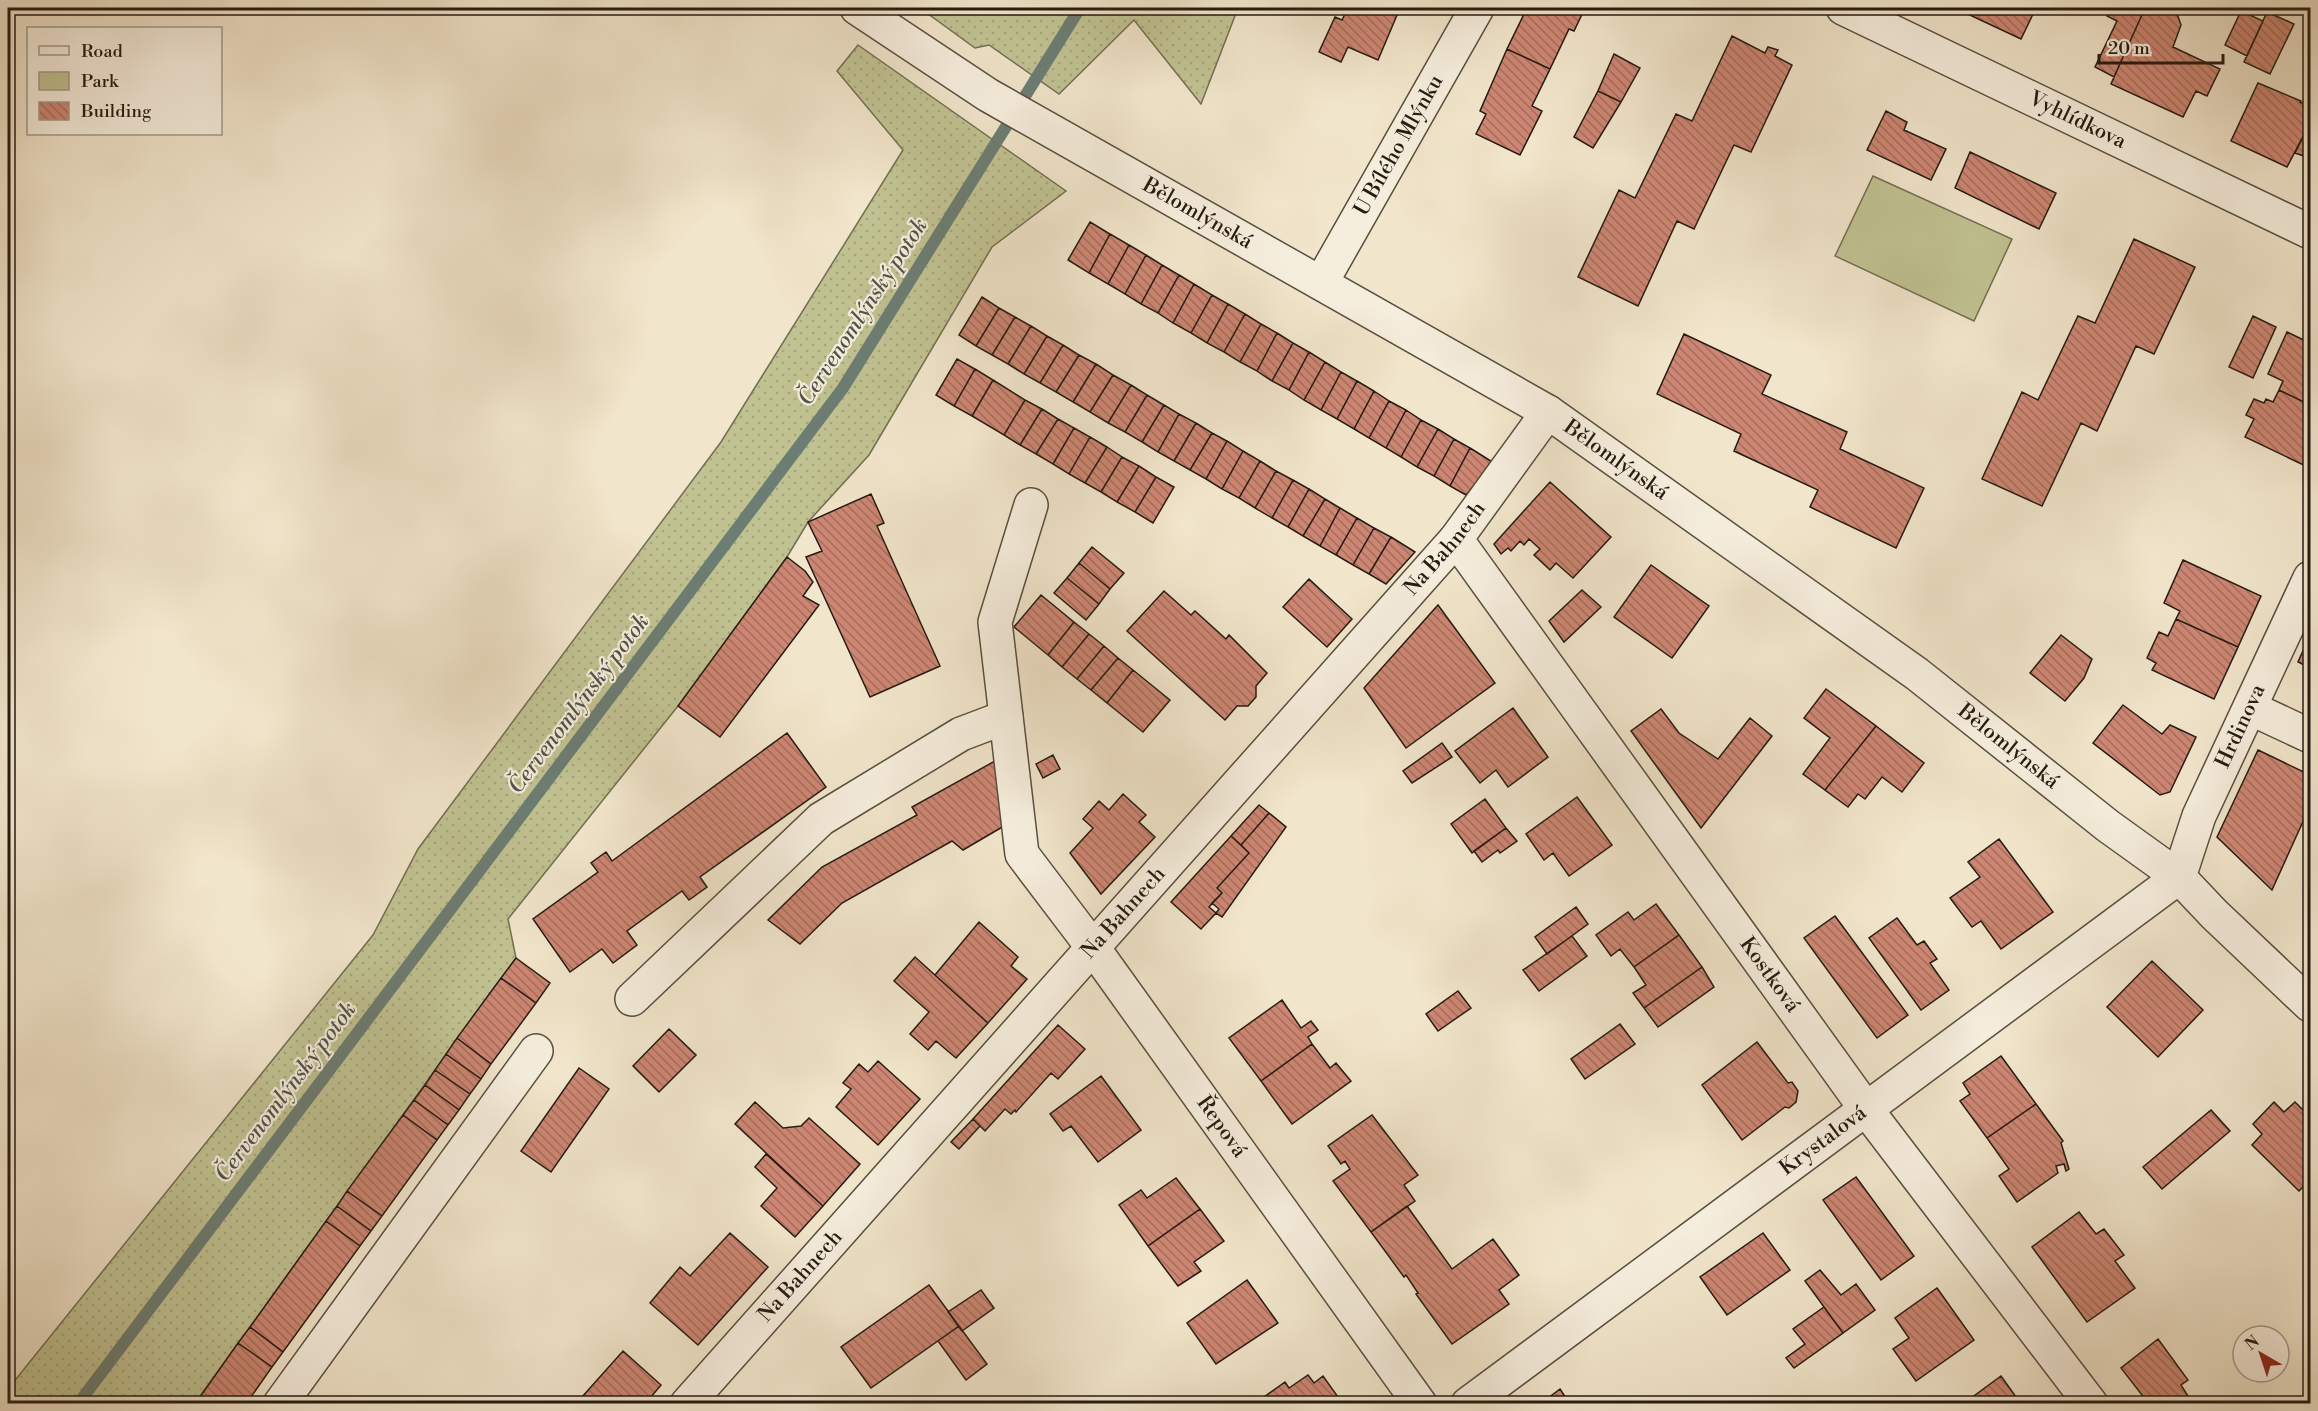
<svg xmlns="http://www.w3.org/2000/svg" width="2318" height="1411" font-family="'Libre Bodoni',serif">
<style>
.grass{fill:url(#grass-dots);stroke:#736e52;stroke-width:1.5}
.park{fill:#c1c292;stroke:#736e52;stroke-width:1.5}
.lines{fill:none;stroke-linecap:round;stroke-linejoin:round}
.stream{stroke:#6c7d73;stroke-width:12}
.building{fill:url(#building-back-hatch);stroke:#251b12;stroke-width:1.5}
.minor-casing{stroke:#584e40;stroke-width:36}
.minor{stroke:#f6eedd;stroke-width:33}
.labels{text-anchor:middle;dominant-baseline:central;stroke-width:4.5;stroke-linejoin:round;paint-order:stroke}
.street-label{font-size:21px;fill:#251b12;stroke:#f6eedd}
.water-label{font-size:22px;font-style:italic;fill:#4e544b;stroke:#f6eedd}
</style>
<defs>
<pattern id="grass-dots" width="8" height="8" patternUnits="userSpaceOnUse" patternTransform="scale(1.5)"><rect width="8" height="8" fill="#c1c292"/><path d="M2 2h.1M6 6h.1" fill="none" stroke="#a6a67d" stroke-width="1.8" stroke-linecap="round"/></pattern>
<pattern id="building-back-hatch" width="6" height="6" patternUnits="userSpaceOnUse" patternTransform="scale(1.5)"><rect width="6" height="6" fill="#cd8673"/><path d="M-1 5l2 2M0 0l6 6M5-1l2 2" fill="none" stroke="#a66d5d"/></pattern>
</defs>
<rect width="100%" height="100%" fill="#f1e5cb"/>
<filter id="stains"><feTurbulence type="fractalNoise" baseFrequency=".00333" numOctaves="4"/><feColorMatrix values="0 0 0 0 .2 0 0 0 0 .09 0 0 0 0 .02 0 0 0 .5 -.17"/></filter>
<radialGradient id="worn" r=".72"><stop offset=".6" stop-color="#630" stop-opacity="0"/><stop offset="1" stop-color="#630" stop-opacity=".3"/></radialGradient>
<path class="grass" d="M920,8H1238L1201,104L1134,20L1059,94L989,45L975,48Z
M858,45L1066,191L992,247L869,455L808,522L787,557L678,706L508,919L516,958L195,1403L8,1404V1389L373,935L418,849L721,442L903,150L837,71Z"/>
<path class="park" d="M1873,176L2012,239L1974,321L1835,256Z"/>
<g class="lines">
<path class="stream" d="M78,1404L843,388L1080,8"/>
</g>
<path class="building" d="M1348,8H1400L1378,60L1348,47L1341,62L1319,52L1335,17L1342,20Z
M1527,8H1585L1574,31L1569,29L1550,69L1507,49Z
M1957,8H2036L2021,39L1957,9Z
M2111,8H2145L2114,77L2095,67L2117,21L2107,16Z
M2145,8H2175L2181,25L2173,47L2220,69L2207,96L2196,91L2183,117L2111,84Z
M2241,11L2263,21L2247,56L2225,45Z
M2267,12L2294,24L2270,74L2244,62Z
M1732,36L1765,53L1768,47L1778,50L1775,56L1792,65L1751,152L1734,145L1694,229L1677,221L1638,306L1578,277L1619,190L1635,198L1676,114L1692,121Z
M1507,49L1550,69L1532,106L1542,111L1520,155L1476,134L1486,114L1480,111Z
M1614,54L1640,68L1621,102L1598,91Z
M2258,83L2301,101L2300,102L2310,107V123L2287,167L2231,141Z
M1598,91L1621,102L1593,148L1574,137Z
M1886,111L1907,122L1904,130L1946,149L1931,180L1867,150Z
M2310,123V141L2304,156L2295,153Z
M1970,152L2056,193L2039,229L1955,188Z
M1090,222L1110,234L1089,273L1068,260Z
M1110,234L1129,245L1108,284L1089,273Z
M2134,239L2195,267L2154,354L2136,346L2097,431L2081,423L2042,506L1982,479L2022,392L2038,400L2078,316L2095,323Z
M1129,245L1146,255L1125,294L1108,284Z
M1146,255L1162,265L1141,304L1125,294Z
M1162,265L1179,275L1158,313L1141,304Z
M1179,275L1194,284L1173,323L1158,313Z
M1194,284L1212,295L1191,333L1173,323Z
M1212,295L1228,304L1207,343L1191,333Z
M982,297L999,308L976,346L959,335Z
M1228,304L1245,314L1224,352L1207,343Z
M999,308L1015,317L992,355L976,346Z
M1245,314L1261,324L1240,362L1224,352Z
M2253,316L2276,327L2253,378L2229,367Z
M1015,317L1031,326L1008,364L992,355Z
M1261,324L1277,333L1257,371L1240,362Z
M1031,326L1047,336L1024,374L1008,364Z
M2287,332L2310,343V405L2279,390L2283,381L2268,374Z
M1277,333L1293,343L1272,381L1257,371Z
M1684,334L1771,375L1762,394L1847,432L1840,449L1924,488L1896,548L1810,507L1818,490L1734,451L1741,434L1657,394Z
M1047,336L1063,345L1040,383L1024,374Z
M1293,343L1309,352L1289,390L1272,381Z
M1063,345L1079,355L1056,392L1040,383Z
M1309,352L1325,362L1304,400L1289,390Z
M1079,355L1096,364L1073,402L1056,392Z
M957,359L975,369L954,406L936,395Z
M1325,362L1341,372L1321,410L1304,400Z
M1096,364L1113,375L1090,412L1073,402Z
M975,369L993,380L972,416L954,406Z
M1341,372L1357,381L1337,419L1321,410Z
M1113,375L1131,385L1108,423L1090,412Z
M993,380L1025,400L1004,435L972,416Z
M1357,381L1374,391L1354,429L1337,419Z
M1131,385L1147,395L1125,432L1108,423Z
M2279,390L2310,405V468L2245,437L2254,419L2246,415L2254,399L2264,403L2266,399L2273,402Z
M1374,391L1389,401L1369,438L1354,429Z
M1147,395L1164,405L1142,442L1125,432Z
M1025,400L1042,409L1020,445L1004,435Z
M1389,401L1406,410L1386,448L1369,438Z
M1164,405L1179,414L1158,452L1142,442Z
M1042,409L1058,419L1036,454L1020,445Z
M1406,410L1421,420L1401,457L1386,448Z
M1179,414L1196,423L1174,461L1158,452Z
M1058,419L1074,428L1053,464L1036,454Z
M1421,420L1438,429L1417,467L1401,457Z
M1196,423L1212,433L1190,470L1174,461Z
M1074,428L1090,437L1069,474L1053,464Z
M1438,429L1454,439L1434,476L1417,467Z
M1212,433L1227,441L1206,479L1190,470Z
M1090,437L1107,447L1085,483L1069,474Z
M1454,439L1470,448L1450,486L1434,476Z
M1227,441L1243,451L1222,489L1206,479Z
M1107,447L1122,457L1101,492L1085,483Z
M1470,448L1494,463L1466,495L1450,486Z
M1243,451L1260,461L1239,498L1222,489Z
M1122,457L1139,466L1117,502L1101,492Z
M1260,461L1276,471L1255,508L1239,498Z
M1139,466L1156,477L1135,512L1117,502Z
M1276,471L1293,480L1272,518L1255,508Z
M1156,477L1174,487L1153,523L1135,512Z
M1293,480L1309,489L1288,527L1272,518Z
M1550,482L1611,537L1573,578L1556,563L1550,570L1534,555L1540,549L1529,539L1524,545L1520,541L1511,551L1508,548L1501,554L1494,544Z
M1309,489L1325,499L1303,536L1288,527Z
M871,494L884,523L877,526L940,666L870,697L806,557L822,551L808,522Z
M1325,499L1340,508L1320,546L1303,536Z
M1340,508L1357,518L1336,555L1320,546Z
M1357,518L1374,528L1353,565L1336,555Z
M1374,528L1391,537L1369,574L1353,565Z
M1391,537L1415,552L1386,584L1369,574Z
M1092,547L1124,573L1110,589L1079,563Z
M787,557L805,571L813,582L803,596L819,605L720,737L678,706Z
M2183,560L2261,596L2238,647L2176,619L2180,611L2164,603Z
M1079,563L1110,589L1099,604L1067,578Z
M1651,565L1709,606L1672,658L1614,617Z
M1067,578L1099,604L1086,620L1054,593Z
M1309,579L1352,619L1327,647L1283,607Z
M1582,590L1601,607L1564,642L1549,621Z
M1164,591L1191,615L1195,611L1226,639L1229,635L1267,673L1256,686V697L1248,706H1237L1225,720L1127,631Z
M1041,595L1074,622L1048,655L1014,627Z
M1438,605L1495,683L1406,748L1364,688Z
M2176,619L2238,647L2214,699L2152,670L2156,663L2147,658L2159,632L2168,636Z
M1074,622L1089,634L1062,667L1048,655Z
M1089,634L1104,646L1077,679L1062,667Z
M2061,635L2092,659L2084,678L2065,701L2030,673Z
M2310,635V668L2298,662Z
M1104,646L1118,658L1091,690L1077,679Z
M1118,658L1133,670L1107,703L1091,690Z
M1133,670L1170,700L1143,732L1107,703Z
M1826,689L1876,726L1825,790L1803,774L1830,738L1804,718Z
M2123,705L2162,734L2170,725L2196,737L2170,792L2160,795L2093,743Z
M1513,708L1548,757L1508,787L1496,770L1480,783L1455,751Z
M1661,709L1679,733L1718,759L1750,718L1772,736L1701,828L1631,731Z
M1876,726L1924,763L1902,792L1882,777L1865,799L1858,794L1848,807L1825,790Z
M787,733L826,787L700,877L707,887L689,900L682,891L627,931L637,945L613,963L602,949L570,972L533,919L598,872L591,863L606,852L612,861Z
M1442,743L1452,757L1412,783L1403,771Z
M2258,750L2310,775V806L2272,890L2217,837Z
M1053,755L1060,769L1043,778L1036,764Z
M995,761L1004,826L963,850L952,841L842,903L800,944L768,920L822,867L917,815L912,807Z
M1123,794L1146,815L1139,822L1155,837L1101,894L1070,853L1093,828L1083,819L1099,801L1109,810Z
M1577,797L1612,845L1569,876L1553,853L1544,860L1526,834Z
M1485,799L1506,828L1472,853L1451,824Z
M1259,805L1269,813L1241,845L1231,836Z
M1269,813L1286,827L1222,917L1216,913L1219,909L1212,903L1222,893L1217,888L1249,853L1241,845Z
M1506,828L1517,841L1500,853L1498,850L1482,862L1474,851Z
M1231,836L1249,853L1217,888L1222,893L1209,907L1216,913L1201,929L1171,902Z
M1999,839L2053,912L2001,949L1981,921L1972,927L1950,898L1980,877L1968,862Z
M1656,904L1679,935L1634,967L1620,949L1611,956L1596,935L1628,912L1634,920Z
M1576,907L1588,924L1547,954L1535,937Z
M1835,916L1908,1015L1877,1038L1804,938Z
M1897,918L1917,945L1924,941L1937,959L1930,963L1949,990L1921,1010L1869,938Z
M979,922L1018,957L1011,966L1027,979L988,1023L935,975Z
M1679,935L1702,967L1644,1008L1633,993L1646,985L1634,967Z
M1572,936L1587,956L1539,991L1523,970Z
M915,957L988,1023L956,1058L936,1041L928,1050L910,1034L929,1012L894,981Z
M516,958L550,983L536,1003L501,978Z
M2152,961L2203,1010L2158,1057L2107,1007Z
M1702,967L1714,987L1658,1027L1644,1008Z
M501,978L536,1003L491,1064L457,1038Z
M1458,991L1471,1008L1438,1031L1426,1014Z
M1282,1000L1301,1028L1311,1021L1318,1030L1308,1037L1312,1044L1261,1081L1229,1038Z
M1620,1024L1635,1044L1585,1079L1571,1059Z
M1058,1025L1085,1049L1058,1079L1051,1073L1016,1112L1015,1110L1011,1114L1005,1109L985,1131L973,1119Z
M669,1029L696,1055L659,1092L633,1066Z
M457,1038L491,1064L481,1079L446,1054Z
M1757,1042L1788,1083L1792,1082L1798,1091L1796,1102L1789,1108L1785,1107L1742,1140L1702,1085Z
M1312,1044L1330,1068L1336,1063L1351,1081L1292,1124L1261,1081Z
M446,1054L481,1079L470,1094L435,1070Z
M2001,1056L2036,1104L1987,1138L1960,1101L1970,1094L1963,1083Z
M878,1061L920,1099L878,1145L836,1107L851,1089L843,1083L859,1064L868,1072Z
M579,1068L609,1089L551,1172L521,1151Z
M435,1070L470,1094L459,1110L425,1085Z
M1101,1076L1141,1130L1098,1162L1071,1126L1063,1131L1050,1114Z
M425,1085L459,1110L448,1125L414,1100Z
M414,1100L448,1125L437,1140L403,1115Z
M755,1102L783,1128L801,1126L809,1118L860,1164L823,1206L735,1124Z
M2274,1102L2284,1112L2295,1102L2310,1117V1180L2299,1191L2252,1145L2262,1134L2253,1124Z
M2036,1104L2063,1141L2061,1143L2069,1169L2066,1171L2064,1164L2056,1166L2058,1173L2017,1202L1999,1176L2009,1169L1987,1138Z
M2211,1110L2230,1131L2162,1189L2143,1167Z
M403,1115L437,1140L382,1216L347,1191Z
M1372,1115L1418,1175L1404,1185L1415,1201L1371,1232L1333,1181L1350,1169L1345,1161L1341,1164L1328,1146Z
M973,1119L980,1126L959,1149L951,1142Z
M766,1154L823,1206L795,1237L761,1206L777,1188L755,1167Z
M1856,1177L1914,1256L1881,1280L1823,1200Z
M1176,1178L1200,1209L1148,1246L1119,1205L1141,1190L1147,1198Z
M347,1191L382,1216L371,1231L337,1206Z
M337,1206L371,1231L360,1246L326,1221Z
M1407,1206L1452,1269L1493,1239L1519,1275L1499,1290L1509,1304L1452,1344L1416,1294L1418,1293L1406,1275L1404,1277L1371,1232Z
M1200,1209L1224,1241L1194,1262L1201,1271L1178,1286L1148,1246Z
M2079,1212L2096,1234L2104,1229L2124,1255L2115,1261L2135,1288L2087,1322L2032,1247Z
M326,1221L360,1246L283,1352L250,1327Z
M730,1233L768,1267L698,1345L650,1303L680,1267L690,1276Z
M1763,1233L1790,1270L1727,1315L1700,1277Z
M1820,1270L1841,1295L1856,1284L1875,1310L1843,1333L1805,1281Z
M1247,1280L1278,1323L1216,1364L1187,1323Z
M929,1285L959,1326L871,1388L841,1347Z
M1937,1288L1974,1340L1916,1381L1893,1349L1909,1338L1895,1318Z
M981,1290L994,1308L962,1331L948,1312Z
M1824,1307L1843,1333L1794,1368L1786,1358L1805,1344L1793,1329Z
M959,1326L987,1364L966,1380L938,1341Z
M250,1327L283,1352L272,1367L238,1343Z
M2158,1339L2188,1380L2181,1385L2188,1396L2178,1404H2149L2121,1368Z
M238,1343L272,1367L246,1404H195Z
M623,1351L661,1385L645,1404H590L582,1397Z
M1308,1375L1314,1383L1323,1376L1343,1404H1269L1264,1397L1285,1382L1289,1388Z
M2001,1376L2021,1404H1963Z
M1560,1389L1570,1404H1540Z"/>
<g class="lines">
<g class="minor-casing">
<g id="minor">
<path id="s1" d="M857,8L988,95L1548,412L1917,674L2108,826L2179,877L2214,914L2310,1005"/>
<path id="s2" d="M1843,8L2310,232"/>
<path id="s3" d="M1321,283L1477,8"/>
<path id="s4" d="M1031,505L995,622L1022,854L1094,949L1420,1404"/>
<path id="s5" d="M1456,539L1866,1109L2091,1404"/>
<path d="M2250,708L2310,736"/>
<path d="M632,999L821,819L961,734L1006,717"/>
<path d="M280,1404L536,1051"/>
<path id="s6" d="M687,1404L1456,539L1548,412"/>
<path id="s7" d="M1468,1404L2179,877L2199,816L2310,578"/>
</g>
</g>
<use href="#minor" class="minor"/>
</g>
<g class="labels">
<g class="street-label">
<text stroke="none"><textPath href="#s2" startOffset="260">Vyhlídkova</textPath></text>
<text stroke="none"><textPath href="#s3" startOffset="158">U Bílého Mlýnku</textPath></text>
<text stroke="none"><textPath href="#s1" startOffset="398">Bělomlýnská</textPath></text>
<text stroke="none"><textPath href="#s1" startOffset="884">Bělomlýnská</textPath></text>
<text stroke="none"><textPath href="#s6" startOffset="1143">Na Bahnech</textPath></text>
<text stroke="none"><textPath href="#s7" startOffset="1048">Hrdinova</textPath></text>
<text stroke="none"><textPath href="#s1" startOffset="1370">Bělomlýnská</textPath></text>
<text stroke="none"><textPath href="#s6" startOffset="657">Na Bahnech</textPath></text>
<text stroke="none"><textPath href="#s5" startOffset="537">Kostková</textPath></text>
<text stroke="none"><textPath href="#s4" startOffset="694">Řepová</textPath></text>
<text stroke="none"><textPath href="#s7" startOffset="442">Krystalová</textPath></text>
<text stroke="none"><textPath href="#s6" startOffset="171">Na Bahnech</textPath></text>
</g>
<g class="water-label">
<text transform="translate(863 312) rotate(-57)">Červenomlýnský potok</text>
<text transform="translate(579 704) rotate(-53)">Červenomlýnský potok</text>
<text transform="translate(286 1092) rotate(-53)">Červenomlýnský potok</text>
</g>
</g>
<rect width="2318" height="1411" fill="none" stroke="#f1e5cb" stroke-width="30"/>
<rect x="9" y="9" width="2300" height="1393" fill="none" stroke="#251b12" stroke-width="3"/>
<rect x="15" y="15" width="2288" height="1381" fill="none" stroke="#251b12" stroke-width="1.5"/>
<rect x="27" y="27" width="195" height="108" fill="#f6eedd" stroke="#a29a8c" stroke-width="1.5"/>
<rect x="39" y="46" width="30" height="9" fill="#f6eedd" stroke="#a29a8c" stroke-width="1.5"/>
<text x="81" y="57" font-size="18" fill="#251b12">Road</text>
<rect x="39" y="72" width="30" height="18" fill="#c1c292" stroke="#a29a8c" stroke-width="1.5"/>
<text x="81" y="87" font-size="18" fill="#251b12">Park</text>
<rect x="39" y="102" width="30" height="18" fill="url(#building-back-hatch)" stroke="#a29a8c" stroke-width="1.5"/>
<text x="81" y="117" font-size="18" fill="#251b12">Building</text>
<g transform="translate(2261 1354) rotate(321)"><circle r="28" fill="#f6eedd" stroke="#a29a8c" stroke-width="1.5"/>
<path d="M0-4.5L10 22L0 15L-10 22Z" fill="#8f2418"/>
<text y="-9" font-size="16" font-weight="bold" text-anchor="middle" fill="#251b12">N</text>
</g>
<path d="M2099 54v9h124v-9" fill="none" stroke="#251b12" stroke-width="3"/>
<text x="2108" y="54" font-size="18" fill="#251b12" stroke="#f6eedd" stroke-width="4.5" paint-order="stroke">20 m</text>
<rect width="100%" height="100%" filter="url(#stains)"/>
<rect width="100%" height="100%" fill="url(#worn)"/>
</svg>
